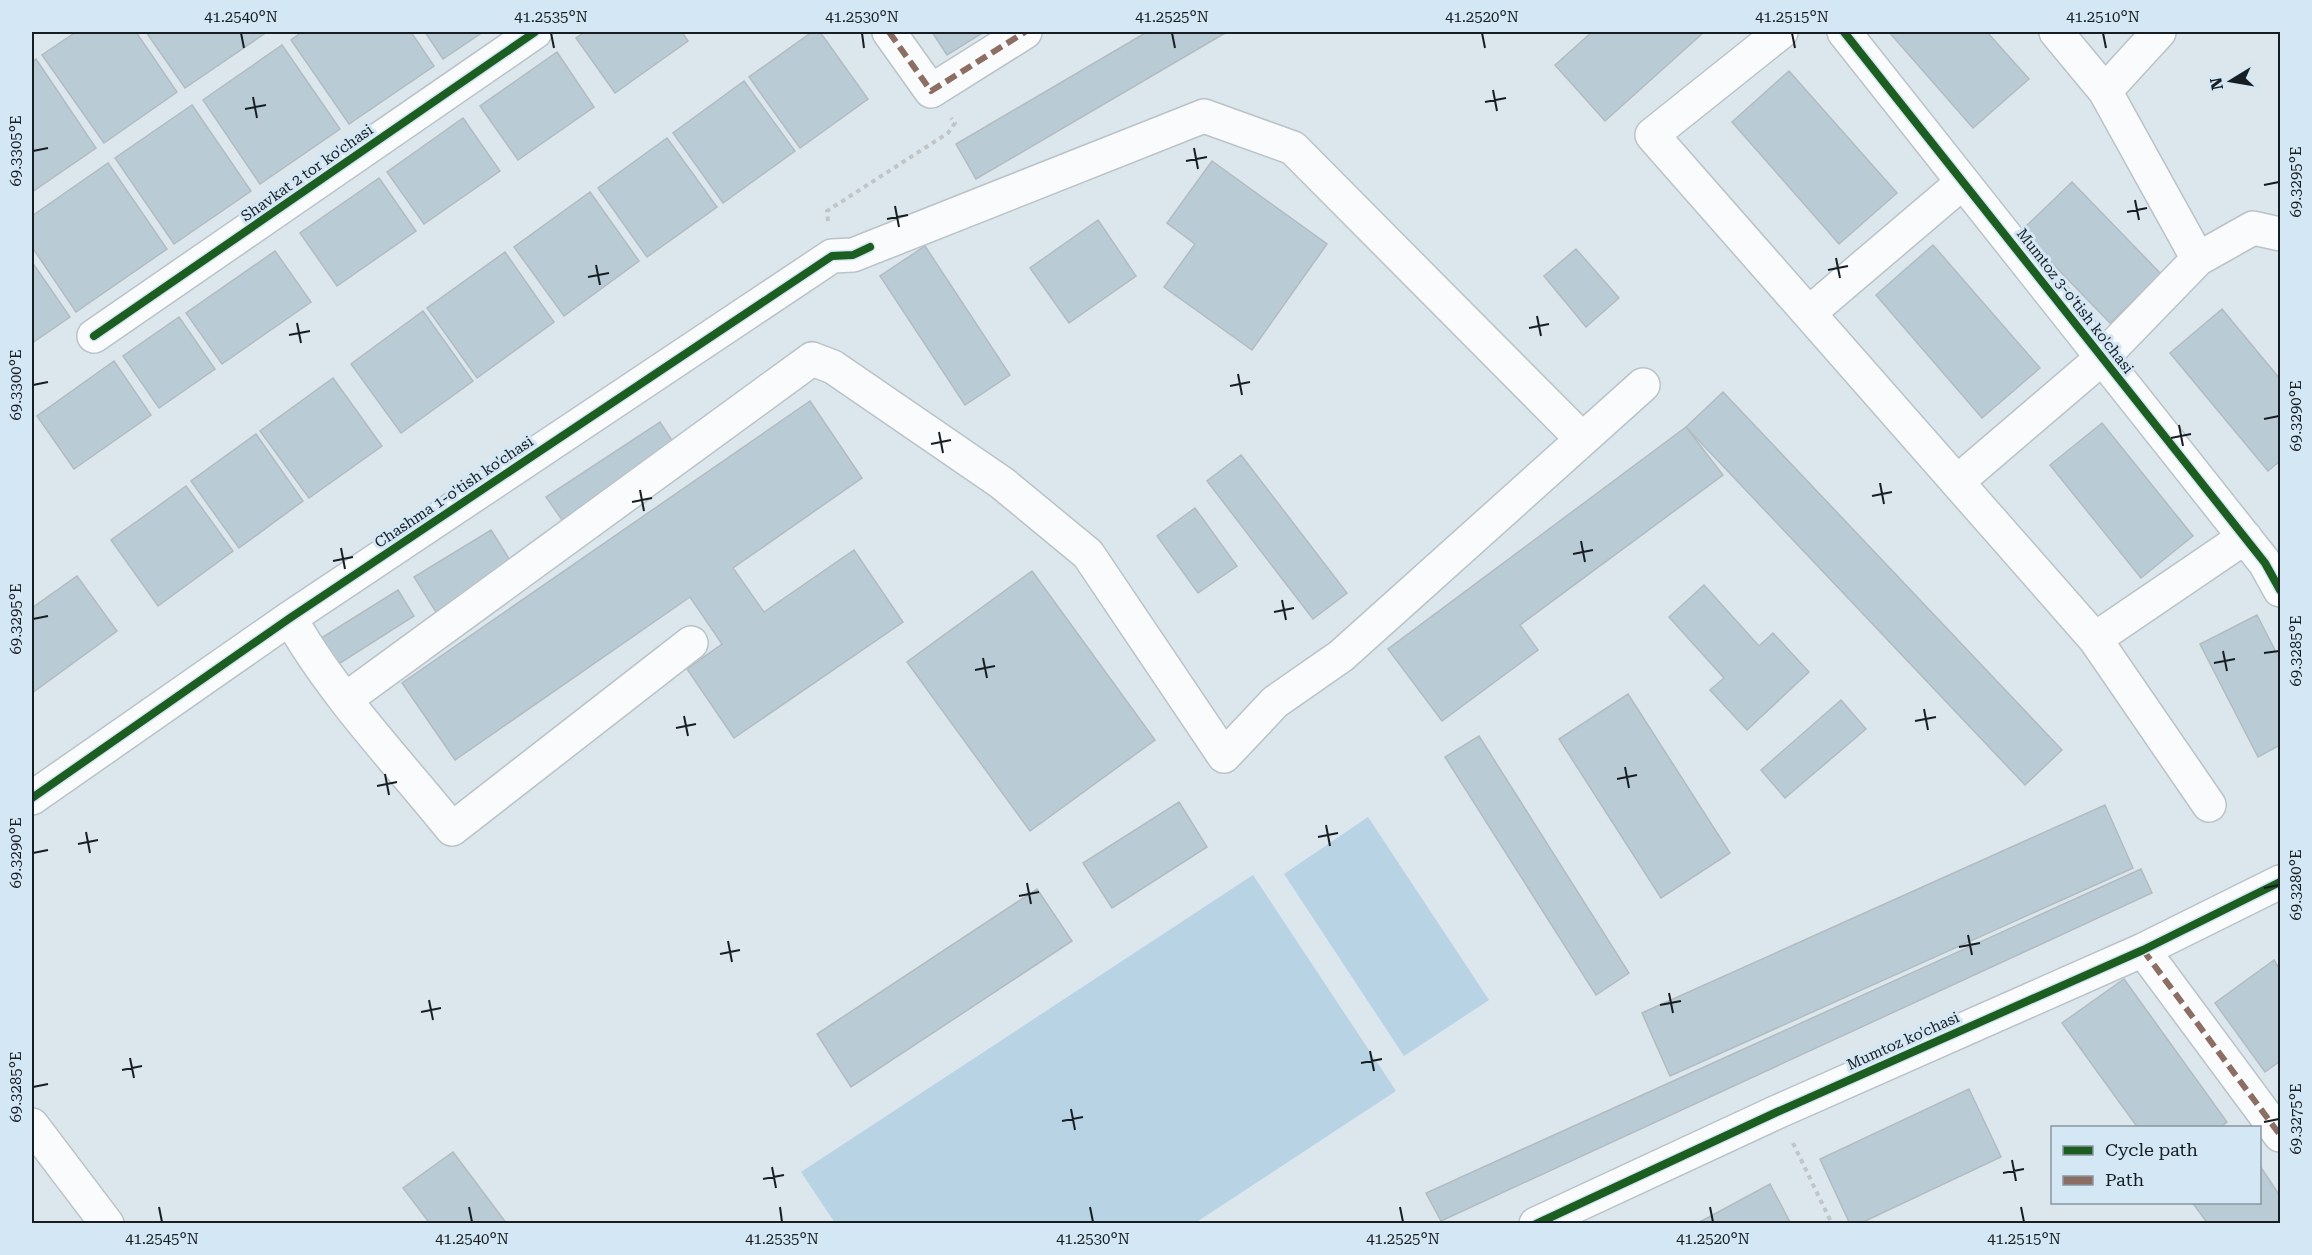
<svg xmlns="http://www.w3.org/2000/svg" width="2312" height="1255" font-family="'Roboto Serif',serif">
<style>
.green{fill:#b7d3e4}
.building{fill:#b9ccd6;stroke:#b2bbc0;stroke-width:1.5}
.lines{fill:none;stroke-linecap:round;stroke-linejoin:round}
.minor-casing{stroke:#bac3c8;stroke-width:36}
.major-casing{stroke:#bac3c8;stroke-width:36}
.path{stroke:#c0c5c7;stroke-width:4;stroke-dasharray:4.5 4.5;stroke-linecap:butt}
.minor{stroke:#fafbfc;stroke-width:33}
.major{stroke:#fafbfc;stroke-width:33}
.quiet{stroke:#8d6e63;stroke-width:6;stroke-dasharray:12 6;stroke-linecap:butt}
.cycleway-casing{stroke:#d4e7f4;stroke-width:11}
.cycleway{stroke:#1b5e20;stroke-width:8}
.ticks{fill:none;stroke:#171e23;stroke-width:2}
.labels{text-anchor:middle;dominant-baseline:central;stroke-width:6;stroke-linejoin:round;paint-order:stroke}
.street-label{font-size:15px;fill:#171e23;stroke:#d4e7f4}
.neatline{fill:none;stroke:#171e23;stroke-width:2}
.ticks-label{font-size:15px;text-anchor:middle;fill:#171e23}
</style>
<rect width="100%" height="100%" fill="#dbe6ed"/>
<path class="green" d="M1368,817L1489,1000L1404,1056L1284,874Z
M1253,875L1396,1091L1195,1223H835L801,1172Z"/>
<path class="building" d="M76,32H136L177,92L104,143L42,55Z
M146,32H267L185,88Z
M302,32H411L434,66L349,124L291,40Z
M425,32H483L443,59Z
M585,32H682L688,41L615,93L576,38Z
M812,32H820L868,99L800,148L749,77Z
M932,32H984L947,55Z
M1147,32H1227L976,179L956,144Z
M1592,32H1704L1605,121L1555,65Z
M1889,32H1987L2029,79L1973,128Z
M282,45L340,129L260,184L203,100Z
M557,52L594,107L518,160L480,106Z
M36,59L96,148L32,192V62Z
M1789,71L1897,193L1839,244L1732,122Z
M744,81L795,151L723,203L673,133Z
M192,105L251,191L174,244L115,158Z
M463,118L500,171L424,224L387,172Z
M667,138L717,207L647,257L598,188Z
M1212,161L1327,244L1252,350L1164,287L1195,244L1167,223Z
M108,163L167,249L76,312L32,247V216Z
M379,178L416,231L337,286L300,233Z
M2072,182L2161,274L2110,323L2021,231Z
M590,192L639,261L564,316L514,247Z
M1098,220L1136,276L1069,323L1030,268Z
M1933,245L2040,368L1982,418L1876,295Z
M925,246L1010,375L965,405L880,276Z
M1576,249L1619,298L1586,327L1544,276Z
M275,251L311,302L222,364L186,313Z
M505,252L554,322L477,378L427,308Z
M32,262L70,317L32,343Z
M2222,309L2280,379V461L2268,471L2170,353Z
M423,311L473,381L401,433L351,364Z
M179,317L215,369L159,408L123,356Z
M114,361L151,415L74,469L37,416Z
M333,378L382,446L309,498L260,431Z
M1723,392L2062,750L2025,785L1686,427Z
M810,401L862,478L733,568L764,612L854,550L903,622L734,738L687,669L722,644L690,597L455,760L402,683Z
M660,422L675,445L562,520L546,497Z
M2102,423L2193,536L2141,578L2050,465Z
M1686,427L1723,475L1520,625L1538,650L1442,721L1388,649Z
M256,434L303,501L239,548L191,481Z
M1241,455L1347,593L1313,619L1207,481Z
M186,486L233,551L158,606L111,540Z
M1195,508L1237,566L1198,593L1157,536Z
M491,530L513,565L436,612L414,577Z
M1032,571L1155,740L1030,831L907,662Z
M77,576L117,631L32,693V608Z
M1704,585L1759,646L1773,633L1809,672L1747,730L1710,690L1724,678L1669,617Z
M398,590L414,616L334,667L318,640Z
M2257,615L2280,660V745L2258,757L2200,644Z
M1628,694L1730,853L1661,898L1559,739Z
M1841,700L1866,729L1785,798L1761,770Z
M1479,736L1629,973L1596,995L1445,757Z
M1179,802L1207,847L1112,908L1083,863Z
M2105,805L2133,868L1670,1076L1642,1013Z
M2141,869L2152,893L1441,1221L1426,1193Z
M1037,889L1072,941L851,1087L817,1034Z
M2274,960L2280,970V1061L2265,1072L2215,1003Z
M2124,979L2227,1122L2219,1128H2138L2062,1023Z
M1969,1089L2001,1157L1859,1224H1850L1820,1159Z
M453,1152L507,1224H425L428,1221L403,1188Z
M2260,1166L2280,1196V1224H2208L2192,1202H2260Z
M1770,1184L1791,1224H1696Z"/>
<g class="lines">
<g class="minor-casing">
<path id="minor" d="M889,32L931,91L1025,32
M1781,32L1652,135L2095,639L2245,537
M1844,32L2265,563L2280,590
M2056,32L2105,91
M2198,259L2253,228L2280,234
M1809,313L1963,182
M94,336L535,32
M1957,482L2102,358L2198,259L2105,91L2159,32
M290,618C332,693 398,762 452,829L691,643
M2095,639L2209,805
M346,699L812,359L833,367L1002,483L1088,554L1224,756L1275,702L1341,656L1643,385
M32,798L290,618L832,256L853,255L1204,116L1293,148L1582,439
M2143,950L2280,1135
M1536,1224L1777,1112L2143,950L2280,882"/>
</g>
<g class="major-casing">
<path id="major" d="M32,1125L107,1224"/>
</g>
<path class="path" d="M828,221L827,211L948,133L955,123L951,118
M1793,1143L1832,1224"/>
<use href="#minor" class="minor"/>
<use href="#major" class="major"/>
<path class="quiet" d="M889,32L931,91L1025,32
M2143,950L2280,1135"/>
<g class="cycleway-casing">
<path id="cycleway" d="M1844,32L2265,563L2280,590
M94,336L535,32
M32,798L290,618L832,256L853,255L870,247
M1536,1224L1777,1112L2143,950L2280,882"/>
</g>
<use href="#cycleway" class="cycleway"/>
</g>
<path class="ticks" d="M241,33L244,48M551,33L554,48M862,33L864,48M1172,33L1175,48M1482,33L1485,48M1792,33L1795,48M2103,33L2106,48M1493,90L1497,111M253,97L257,118M1485,102L1506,98M245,109L266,105M1194,148L1198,169M33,151L48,148M1186,161L1207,157M2264,185L2279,182M2135,200L2139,220M895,206L899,227M2127,212L2147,208M887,219L908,215M1836,258L1840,278M596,265L600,285M1828,270L1848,266M588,277L609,273M1537,316L1541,336M297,323L301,343M1529,328L1549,324M289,335L310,331M1238,374L1242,395M33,385L48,382M1230,386L1250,382M2264,419L2279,416M2179,425L2183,446M939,432L943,453M2171,438L2191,434M931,444L951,440M1880,483L1884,504M640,490L644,511M1872,496L1892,492M632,502L652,498M1581,541L1585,562M341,548L345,569M1573,554L1593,550M333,561L353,557M1282,600L1286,620M1274,612L1294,608M33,619L48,616M2223,651L2227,671M2264,653L2279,651M983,658L987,678M2214,663L2235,659M975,670L995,666M1924,709L1928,730M684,716L688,736M1915,721L1936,717M676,728L696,724M1625,767L1629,788M385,774L389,795M1617,779L1637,775M377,786L397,782M1326,825L1330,846M86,832L90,853M1318,837L1338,833M78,844L98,840M33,853L48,850M1027,883L1031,904M2264,888L2279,885M1019,896L1039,892M1968,935L1972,955M728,941L732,962M1959,947L1980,943M720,954L740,950M1669,993L1673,1013M429,1000L433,1020M1660,1005L1681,1001M421,1012L441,1008M1370,1051L1374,1071M130,1058L134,1078M1361,1063L1382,1059M122,1070L142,1066M33,1087L48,1084M1071,1109L1075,1130M1062,1121L1083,1117M2264,1122L2279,1119M2012,1160L2016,1181M772,1167L776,1188M2003,1173L2024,1169M763,1179L784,1175M159,1207L162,1222M469,1207L472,1222M780,1207L782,1222M1090,1207L1093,1222M1400,1207L1403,1222M1710,1207L1713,1222M2021,1207L2024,1222"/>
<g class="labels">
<g class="street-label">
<text transform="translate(307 173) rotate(-35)">Shavkat 2 tor ko'chasi</text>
<text transform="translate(2075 301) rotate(52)">Mumtoz 3-o'tish ko'chasi</text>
<text transform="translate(454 492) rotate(-34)">Chashma 1-o'tish ko'chasi</text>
<text transform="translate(1903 1041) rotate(-24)">Mumtoz ko'chasi</text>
</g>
</g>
<rect width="2312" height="1255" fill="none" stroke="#d4e7f4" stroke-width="66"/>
<rect x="2051" y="1126" width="210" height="78" fill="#d4e7f4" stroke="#8897a0" stroke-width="1.5"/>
<rect x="2063" y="1146" width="30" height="9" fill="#1b5e20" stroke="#8897a0" stroke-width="1.5"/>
<text x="2105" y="1156" font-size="18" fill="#171e23">Cycle path</text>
<rect x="2063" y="1176" width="30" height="9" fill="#8d6e63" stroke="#8897a0" stroke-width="1.5"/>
<text x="2105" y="1186" font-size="18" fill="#171e23">Path</text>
<g transform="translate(2231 81) rotate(259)" stroke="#d4e7f4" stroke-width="4.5" paint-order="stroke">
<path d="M0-4.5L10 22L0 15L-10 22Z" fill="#171e23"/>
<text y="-9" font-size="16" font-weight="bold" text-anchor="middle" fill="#171e23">N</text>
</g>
<rect x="33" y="33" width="2246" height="1189" class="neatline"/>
<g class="ticks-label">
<text x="241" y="22">41.2540°N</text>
<text x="551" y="22">41.2535°N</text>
<text x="862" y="22">41.2530°N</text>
<text x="1172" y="22">41.2525°N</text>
<text x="1482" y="22">41.2520°N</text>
<text x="1792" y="22">41.2515°N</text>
<text x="2103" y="22">41.2510°N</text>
<text transform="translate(16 151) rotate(-90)" y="5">69.3305°E</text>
<text transform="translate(2296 182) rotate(-90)" y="5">69.3295°E</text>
<text transform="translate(16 385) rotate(-90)" y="5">69.3300°E</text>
<text transform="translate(2296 416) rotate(-90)" y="5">69.3290°E</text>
<text transform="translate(16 619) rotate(-90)" y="5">69.3295°E</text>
<text transform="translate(2296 651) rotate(-90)" y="5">69.3285°E</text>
<text transform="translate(16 853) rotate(-90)" y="5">69.3290°E</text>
<text transform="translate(2296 885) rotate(-90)" y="5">69.3280°E</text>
<text transform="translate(16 1087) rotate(-90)" y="5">69.3285°E</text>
<text transform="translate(2296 1119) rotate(-90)" y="5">69.3275°E</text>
<text x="162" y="1244">41.2545°N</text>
<text x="472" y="1244">41.2540°N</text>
<text x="782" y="1244">41.2535°N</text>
<text x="1093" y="1244">41.2530°N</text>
<text x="1403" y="1244">41.2525°N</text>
<text x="1713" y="1244">41.2520°N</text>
<text x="2024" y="1244">41.2515°N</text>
</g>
</svg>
